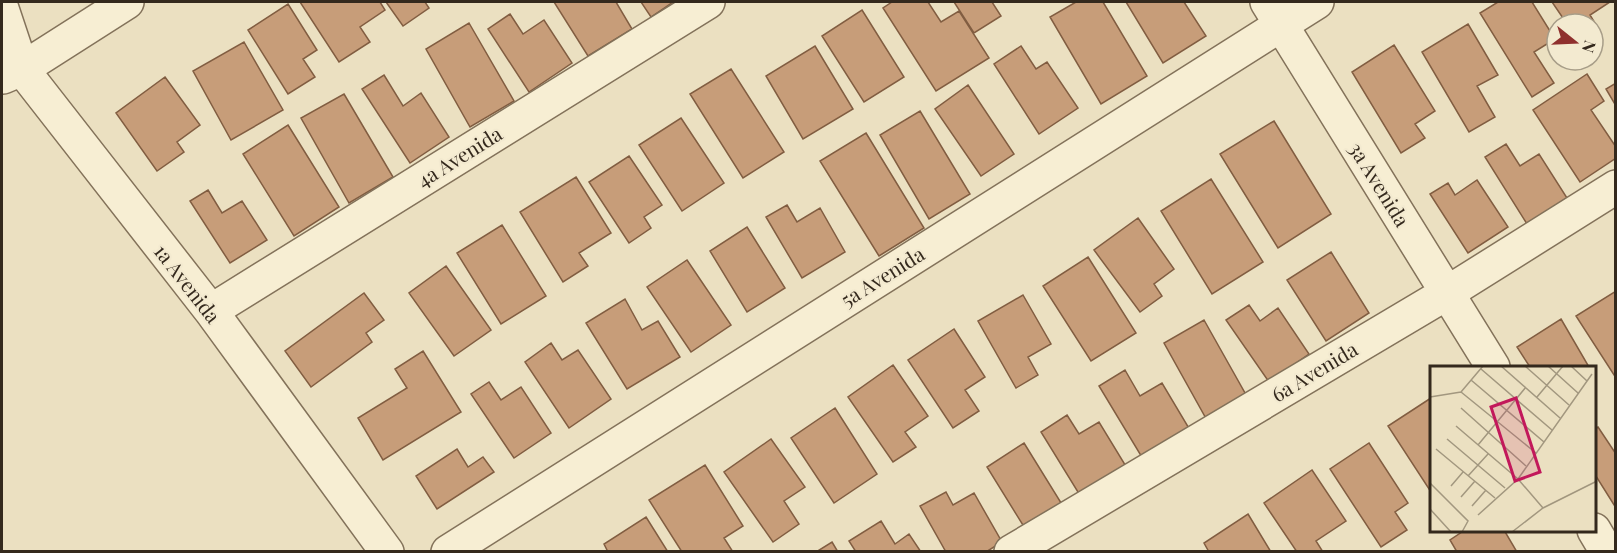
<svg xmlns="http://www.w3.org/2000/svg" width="1617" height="553" font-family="'Playfair Display',serif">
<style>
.building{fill:#c79d79;stroke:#815d41;stroke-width:1.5}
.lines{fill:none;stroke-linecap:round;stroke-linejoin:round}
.minor-casing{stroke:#83725a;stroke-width:36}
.minor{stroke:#f7eed3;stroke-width:33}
.labels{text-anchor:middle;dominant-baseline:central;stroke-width:4.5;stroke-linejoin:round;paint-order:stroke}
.street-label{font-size:20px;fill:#34291d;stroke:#f3ead0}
.inset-road{fill:none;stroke:#a2977f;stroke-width:1.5}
.view{fill:#c2185b;fill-opacity:0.15;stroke:#c2185b;stroke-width:3}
.inset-edge{fill:none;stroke:#34291d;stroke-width:3}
</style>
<rect width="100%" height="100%" fill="#ebe0c1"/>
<path class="building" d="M300,2H380L385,10L360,27L370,42L339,62Z
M386,2H425L429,8L403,26Z
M554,2H616L632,29L588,56Z
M641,2H673L651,17Z
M892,2H928L941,22L959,11L989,58L936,91L883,8Z
M954,2H992L1001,16L974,33Z
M1076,2H1103L1147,76L1101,104L1050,17Z
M1126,2H1184L1206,36L1163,63Z
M1498,2H1532L1555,39L1534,52L1554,83L1532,97L1480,13Z
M1552,2H1610L1590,15L1601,33L1593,39V24H1567Z
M288,4L317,50L303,59L315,77L288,94L248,30Z
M862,10L904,77L864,102L822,36Z
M510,14L523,34L544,20L572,63L529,92L488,29Z
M469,23L514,101L470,127L426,49Z
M1468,24L1498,75L1477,86L1495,117L1469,132L1422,52Z
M244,42L283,110L231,140L193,71Z
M1394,45L1435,111L1415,124L1425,138L1401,153L1352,72Z
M815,46L853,109L803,139L766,76Z
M1021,46L1036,69L1047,62L1078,108L1039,134L994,64Z
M731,69L784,152L743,178L690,94Z
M1587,74L1604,101L1591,110L1616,147V158L1580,182L1533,110Z
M384,75L403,106L421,93L449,137L410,163L362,89Z
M165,77L200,125L177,142L184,152L157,171L116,113Z
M1616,83V106L1606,89Z
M968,85L1014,154L981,176L935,109Z
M344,94L393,177L349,203L301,118Z
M920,111L970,194L929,219L880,135Z
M681,118L724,183L682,211L639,145Z
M1274,121L1331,214L1278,248L1220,154Z
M288,125L339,207L294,236L243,154Z
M866,133L924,228L879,256L820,161Z
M1506,144L1520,166L1539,154L1567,198L1527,224L1485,157Z
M629,156L662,205L644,217L651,228L629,243L589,182Z
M576,177L611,233L579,253L588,266L563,282L520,212Z
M1211,179L1263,262L1212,294L1161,211Z
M1477,180L1508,227L1468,253L1430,194L1448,183L1455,195Z
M208,190L222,213L242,201L267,240L230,263L190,201Z
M787,205L797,222L820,208L845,252L802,278L766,217Z
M1138,218L1174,269L1154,284L1162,296L1140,312L1094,250Z
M502,225L546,296L501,324L457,253Z
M747,227L785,288L747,312L710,251Z
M1331,252L1369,313L1326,341L1287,280Z
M1088,257L1136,333L1091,361L1043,286Z
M687,260L731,325L691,352L647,287Z
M446,266L491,330L454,356L409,293Z
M1616,291V378L1576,316Z
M364,293L384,320L366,333L372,342L311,387L285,351Z
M1023,295L1051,344L1028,357L1038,375L1016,388L978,321Z
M625,299L642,330L658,321L680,357L627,389L586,323Z
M1249,305L1260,321L1278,308L1309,354L1269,382L1226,320Z
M1561,319L1589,367H1530L1517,347Z
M1204,320L1254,409L1213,431L1164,343Z
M954,329L985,377L965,390L979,411L953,428L908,360Z
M551,343L562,360L578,350L611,399L569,428L525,362Z
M423,351L461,412L383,460L358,418L407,388L395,369Z
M893,365L928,416L905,432L916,447L893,462L848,397Z
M1125,370L1140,396L1162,383L1190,430L1143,459L1099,386Z
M489,382L501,400L521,387L551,433L514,458L471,394Z
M1431,398V492L1388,426Z
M835,408L877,474L834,503L791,438Z
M1067,415L1079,434L1099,422L1127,468L1081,497L1041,432Z
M1598,427L1616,454V508L1594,473V429Z
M771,439L805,487L784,501L799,524L773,542L724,472Z
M1024,443L1063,506L1026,530L987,467Z
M1369,443L1408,503L1395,512L1407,530L1381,547L1330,469Z
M457,449L468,467L483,457L494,472L437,509L416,476Z
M705,465L743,526L724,538L733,552H682L649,500Z
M1312,470L1346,521L1316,541L1323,552H1297L1264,503Z
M946,492L953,505L974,493L1002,542L986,552H946L920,506Z
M1248,514L1271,552H1209L1204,543Z
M646,517L668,552H608L604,544Z
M881,521L895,544L909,534L921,552H856L849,541Z
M1465,530H1504L1517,552H1457L1450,540Z
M832,542L838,552H816Z"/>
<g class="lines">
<g class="minor-casing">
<path id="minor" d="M1267,2L1493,367
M2,9L22,69L211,311L387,552
M3,77L22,69L127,2
M211,311L708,2
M1594,530L1607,552
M448,552L1317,2
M1011,552L1447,293L1616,187"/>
</g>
<use href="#minor" class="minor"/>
</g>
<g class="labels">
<g class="street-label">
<text transform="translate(459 156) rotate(-32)">4a Avenida</text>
<text transform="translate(1380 184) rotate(58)">3a Avenida</text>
<text transform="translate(882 276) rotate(-32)">5a Avenida</text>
<text transform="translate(188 283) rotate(52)">1a Avenida</text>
<text transform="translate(1314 371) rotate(-31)">6a Avenida</text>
</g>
</g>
<g transform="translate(1430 366)">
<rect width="166" height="166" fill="#ebe0c1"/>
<path class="inset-road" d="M71,0L130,52M95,0L139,39M118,0L148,27M141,0L157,15M51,3L122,64M41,14L114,76M31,26L106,87M31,26L53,0M0,31L31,26M107,31L133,0M31,42L96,100M26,60L88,113L113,142M17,73L75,122M48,79L96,21M6,83L65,132M38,110L58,88M0,117L38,155L32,166M21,120L33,106M31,131L45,115M42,140L56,124M0,143L21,166M48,149L88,113L162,8M82,166L113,142L167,115"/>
<path class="view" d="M86,32L110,106L85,115L61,41Z"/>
<rect width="166" height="166" class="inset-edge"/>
</g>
<rect width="1617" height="553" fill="none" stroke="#34291d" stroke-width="6"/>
<g transform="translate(1575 42) rotate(108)"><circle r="28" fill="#f3ead0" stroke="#a79d88" stroke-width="1.5"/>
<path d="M0-4.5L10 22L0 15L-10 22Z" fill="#8f302d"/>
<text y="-9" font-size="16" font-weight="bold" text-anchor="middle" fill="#34291d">N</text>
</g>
</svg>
